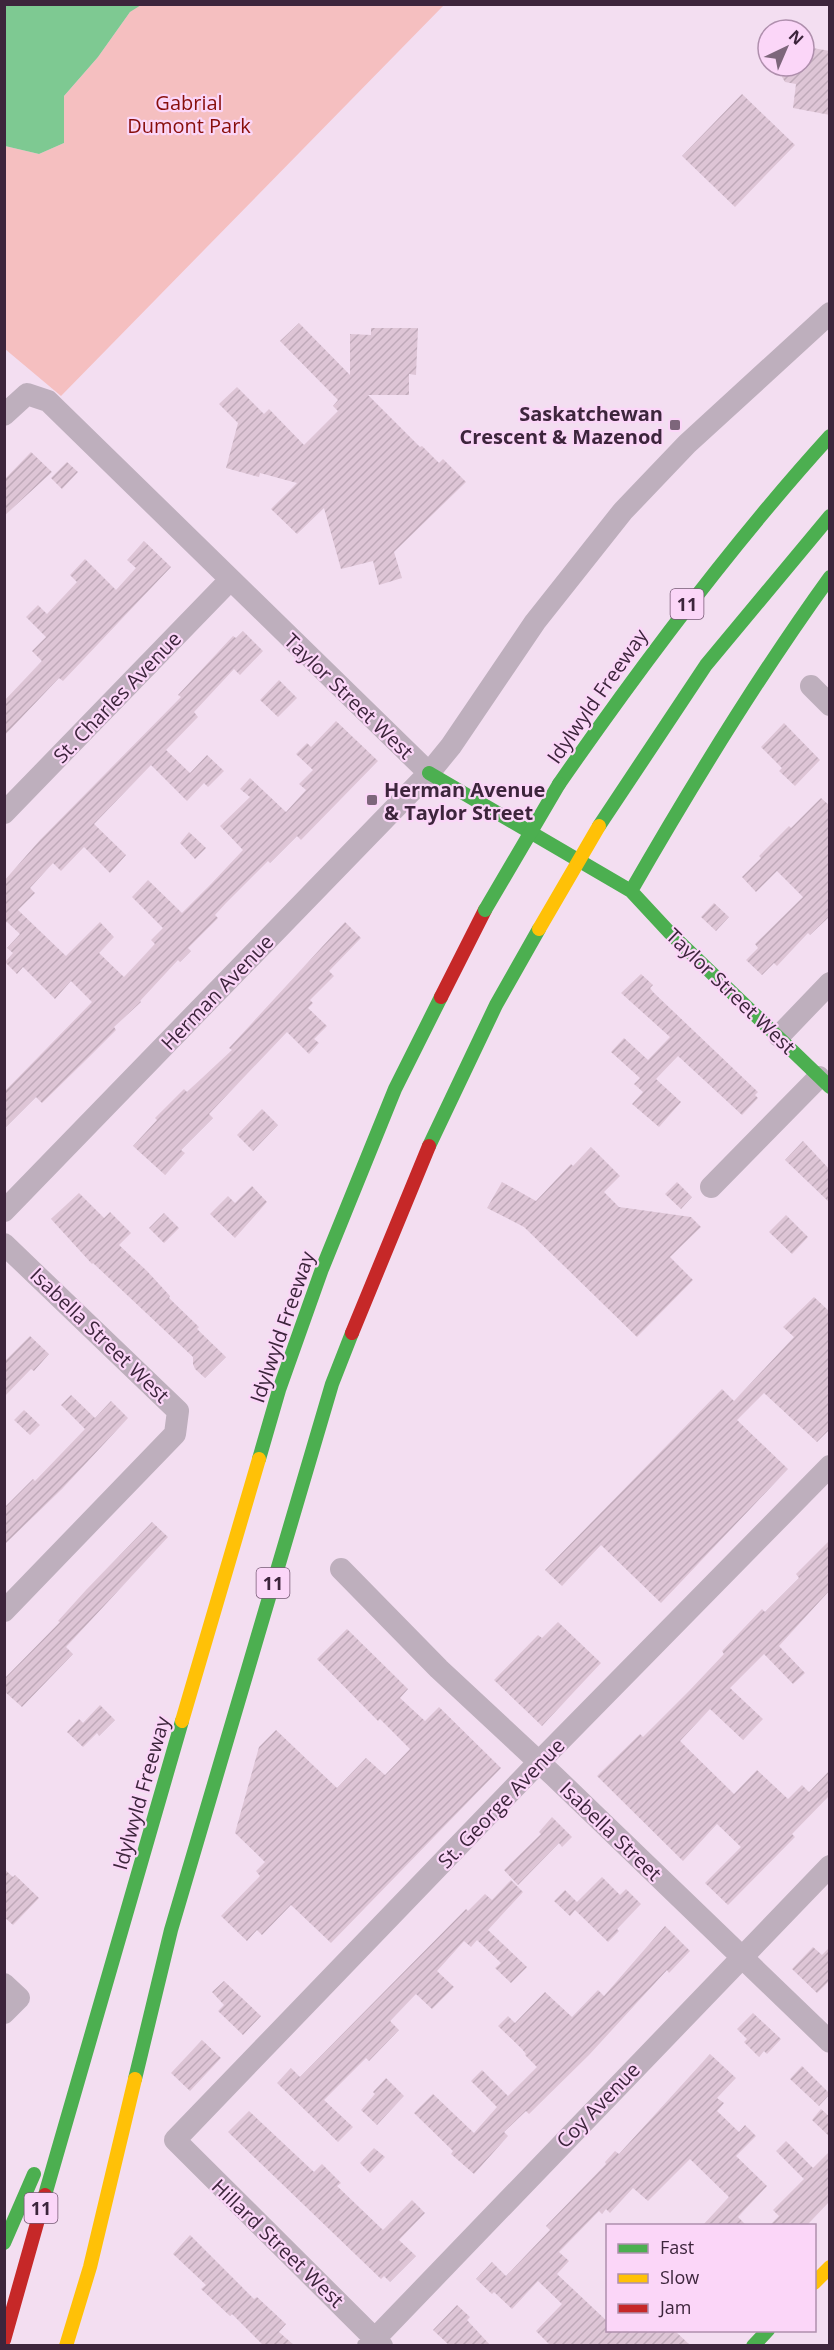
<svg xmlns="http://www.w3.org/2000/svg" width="834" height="2350" font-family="'Open Sans',sans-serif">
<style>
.park{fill:#f5bfc0}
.water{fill:#7ec992}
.building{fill:url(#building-hatch)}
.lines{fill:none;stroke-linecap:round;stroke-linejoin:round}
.street{stroke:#beafbd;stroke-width:22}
.fast{stroke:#4caf50;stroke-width:14}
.slow{stroke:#ffc107;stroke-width:14}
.jam{stroke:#c62828;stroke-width:14}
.fast-bridge{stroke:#4caf50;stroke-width:14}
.slow-bridge{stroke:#ffc107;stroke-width:14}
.poi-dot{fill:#7d667b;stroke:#fbd6f8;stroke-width:2}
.labels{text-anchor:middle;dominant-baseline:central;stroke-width:4.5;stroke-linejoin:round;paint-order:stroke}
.shield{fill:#fbd6f8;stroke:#765a74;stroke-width:1.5}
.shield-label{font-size:18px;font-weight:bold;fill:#3d253c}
.park-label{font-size:20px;fill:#880e0b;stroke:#fbd6f8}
.poi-label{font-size:20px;font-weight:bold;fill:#3d253c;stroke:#fbd6f8;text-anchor:end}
.street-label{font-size:20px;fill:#3d253c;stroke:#fbd6f8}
</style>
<defs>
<pattern id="building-hatch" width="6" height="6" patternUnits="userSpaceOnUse" patternTransform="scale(1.5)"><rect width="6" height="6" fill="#dec5d6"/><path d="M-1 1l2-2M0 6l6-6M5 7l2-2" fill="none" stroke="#bfa9b9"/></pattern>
</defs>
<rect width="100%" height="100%" fill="#f3def1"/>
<path class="park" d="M141,4L444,5L61,396L5,349V146L39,154L64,143V96L98,57L130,12Z"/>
<path class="water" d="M5,4L141,5L130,12L98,57L64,96V143L39,154L5,146Z"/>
<path class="building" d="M807,47L830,51V115L793,108L796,84L785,82L782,77L784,66H804V53H806Z
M742,94L795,145L735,207L682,156Z
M299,323L350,375V334L371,335V328H418L416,375L409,374V395H368L420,447L422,446L439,463L443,459L466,482L394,552L402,578L379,585L373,561L341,569L324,508L297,534L271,509L297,483L260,473L259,477L226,468L238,423L219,404L237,387L264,414L269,409L304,445L338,411L333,406L338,400L280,341Z
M31,452L52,472L4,516V480Z
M67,462L78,472L62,489L51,478Z
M144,541L171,567L63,681L59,678L4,736V701L42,661L32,651L46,637L26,617L38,605L47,614L77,582L70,575L85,559L116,590L136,568L127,560Z
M243,631L263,651L240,675L234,669L194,712L198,717L166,750L190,773L207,755L224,771L208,787L204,783L187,801L151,765L94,824L126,855L110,873L84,847L61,871L53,863L30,888L35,893L18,910L66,956L100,922L114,937L99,953L124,977L155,944L151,940L163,928L132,897L148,880L182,913L211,884L243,850L220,826L250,797L240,789L250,778L286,812L306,790L299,784L313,770L296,754L307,743L311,747L336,721L378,761L301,840L297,836L270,863L268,861L226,903L215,915L218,918L188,948L191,951L180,962L178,960L140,1001L141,1002L114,1027L116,1030L88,1058L42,1103L36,1097L4,1129V1092L92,1002L71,981L55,999L23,967L17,974L5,962L13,953L7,948L20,934L7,922L4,924V881L40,840L181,697L178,695L233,636L236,638Z
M279,680L297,698L278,717L260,700Z
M784,723L820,760L795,786L779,771L782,768L761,747Z
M821,798L830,806V916L810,935L808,933L777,966L774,963L762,975L746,960L758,948L755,944L803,897L777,871L756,892L742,877L761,858L759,856L789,826L791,828Z
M189,832L206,848L195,859L180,843Z
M714,903L729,917L716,931L701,917Z
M345,922L361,938L329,971L334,976L310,1000L313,1003L308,1008L327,1026L314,1039L319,1043L309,1054L287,1032L209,1114L213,1118L181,1150L185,1153L165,1175L133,1146L157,1120L155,1118L184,1089L187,1092L232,1050L229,1048Z
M641,974L653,985L650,988L653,992L758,1092L755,1095L758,1098L742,1115L678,1056L656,1079L681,1102L659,1127L632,1104L643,1092L634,1084L640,1078L611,1052L624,1038L648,1060L670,1037L621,993Z
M262,1109L278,1125L253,1151L237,1135Z
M803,1141L830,1170V1203L785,1160Z
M591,1147L620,1176L604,1192L619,1207L691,1217L701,1227L670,1257L693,1280L637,1337L524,1227L487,1208L502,1182L536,1201L571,1164L573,1166Z
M677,1182L692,1197L681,1209L665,1194Z
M252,1186L267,1202L235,1238L210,1214L228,1196L235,1203Z
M79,1193L104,1218L110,1212L131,1233L119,1245L147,1271L170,1296L169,1298L199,1327L197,1329L226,1357L205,1378L195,1369L193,1364V1357L93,1263L92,1264L51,1219Z
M164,1213L179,1228L164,1243L149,1228Z
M786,1215L808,1237L792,1254L769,1232Z
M814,1297L830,1312V1429L817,1442L764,1393L737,1420L788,1469L661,1603L601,1545L562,1586L545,1570L722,1389L734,1401L794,1337L783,1327Z
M30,1336L49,1354L34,1371L31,1369L4,1397V1362Z
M71,1395L95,1418L111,1401L128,1418L62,1489L4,1545V1508L33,1479L35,1481L85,1429L61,1405Z
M24,1410L40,1425L30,1435L14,1420Z
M152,1522L168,1537L66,1647L73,1654L22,1707L4,1691V1679L60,1622L58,1621L86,1590Z
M830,1540V1590L779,1646L805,1673L793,1684L764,1654L730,1688L763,1719L743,1740L710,1709L680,1741L734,1794L757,1770L788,1799L802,1785L809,1792L830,1770V1795L792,1834L795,1837L728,1905L705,1883L741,1847L717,1824L683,1861L597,1776L640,1734L643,1737L689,1691L724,1654L722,1651L762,1609L765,1612L799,1578L796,1574Z
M558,1622L601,1663L542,1726L494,1680L538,1635L542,1638Z
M347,1629L408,1689L400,1698L425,1721L439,1707L501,1768L331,1943L291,1905L262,1935L257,1930L247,1941L221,1916L260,1876L256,1871L265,1862L235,1833L259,1747L276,1730L337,1788L366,1758L385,1775L410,1749L380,1719L378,1721L317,1659Z
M100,1705L115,1720L99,1736L97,1733L83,1747L67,1732L79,1719L83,1723Z
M552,1817L572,1837L562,1847L559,1843L518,1885L504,1870L541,1834L539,1832Z
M4,1869L13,1877L15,1875L39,1898L13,1925L4,1917Z
M602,1877L620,1895L626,1889L641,1904L617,1929L619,1931L608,1942L575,1910L570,1916L554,1901L565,1890L577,1902Z
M511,1880L523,1892L488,1930L527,1967L511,1983L495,1968L501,1963L477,1940L471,1947L464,1941L437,1971L454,1987L432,2009L416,1994L390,2021L399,2030L369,2061L366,2058L324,2100L353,2127L338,2142L277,2083L291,2068L300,2077L466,1909L468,1911L485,1894L492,1900Z
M665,1926L690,1951L669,1973L667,1970L589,2055L529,2114L526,2111L504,2132L508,2136L474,2174L451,2154L453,2151L414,2113L433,2094L474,2133L497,2107L471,2081L482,2070L508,2096L537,2067L525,2055L526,2054L522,2049L498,2026L508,2016L515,2023L545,1992L572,2017L598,1990L604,1996Z
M813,1947L822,1955L830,1947V1980L817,1993L792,1969Z
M224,1981L261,2016L243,2035L218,2011L224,2005L212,1992Z
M753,2013L781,2039L767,2054L764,2051L759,2057L744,2042L747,2039L737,2029Z
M202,2040L221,2058L190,2091L171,2073Z
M710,2054L736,2078L717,2098L724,2103L717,2111L739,2132L745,2125L756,2136L736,2156L767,2186L738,2217L747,2226H702L729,2197L690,2159L648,2201L633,2188L610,2213L606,2209L602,2214L599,2211L559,2252L569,2261L557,2274L608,2322V2331H675L691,2346H551L536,2331L562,2304L538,2281L512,2309L494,2292L492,2294L476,2279L492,2262L506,2276L550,2230L546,2226L606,2164L605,2162L615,2151L619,2154Z
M802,2066L830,2094L819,2106L790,2079Z
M386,2078L404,2096L377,2125L361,2110L375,2094L373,2092Z
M821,2109L830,2117V2137L812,2120Z
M249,2111L314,2172L322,2164L341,2183L337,2186L383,2230L412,2200L425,2213L399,2240L416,2256L390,2282L384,2276L381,2279L228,2132Z
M786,2141L813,2168L830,2151V2201L806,2226H769L779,2216L773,2210L804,2179L776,2151Z
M374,2148L385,2157L370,2173L360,2163Z
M190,2235L254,2299L257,2297L286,2324L279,2332L295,2346H264L232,2314L230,2316L201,2289L206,2285L173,2254Z
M457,2305L470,2317L467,2320L491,2346H450L433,2330Z"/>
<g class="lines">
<path class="street" d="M4,415L27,394L48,401L429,773
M811,686L830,705
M4,813L230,580
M779,1036L830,983
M711,1187L819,1077
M4,1211L429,773L451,746L535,622L623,511L687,444L830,313
M4,1244L178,1411L175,1434L4,1611
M341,1569L439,1669L554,1776L830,2042
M4,1984L19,1998L4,2013
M368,2346L830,1866
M382,2346L175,2140L539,1762L830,1466"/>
<path class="fast" d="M429,773L631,891L670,933L830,1087
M559,784C643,663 731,545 830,436
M599,826L706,665L830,516
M631,891C693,783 757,678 830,577
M429,1146L496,1005L539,929
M259,1459L279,1390L322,1269L395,1089L441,997
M135,2079L171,1930L332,1384L352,1333
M45,2195L182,1721
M4,2243L34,2174
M753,2346L768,2330"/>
<path class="slow" d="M182,1721L259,1459
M814,2283L830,2267
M66,2346L90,2267L135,2079"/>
<path class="jam" d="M441,997L485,910
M352,1333L429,1146
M4,2340L45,2195"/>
<path class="fast-bridge" d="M485,910L559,784"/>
<path class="slow-bridge" d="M539,929L599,826"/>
</g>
<g class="poi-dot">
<rect x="669" y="419" width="12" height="12" rx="3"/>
<rect x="366" y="794" width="12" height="12" rx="3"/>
</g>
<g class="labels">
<g class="shield">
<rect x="670.5" y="589" width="33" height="30" rx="4.5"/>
<rect x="256.5" y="1568" width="33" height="30" rx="4.5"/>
<rect x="24.5" y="2193" width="33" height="30" rx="4.5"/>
</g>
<g class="shield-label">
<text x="687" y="604">11</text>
<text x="273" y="1583">11</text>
<text x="41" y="2208">11</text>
</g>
<g class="park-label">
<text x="189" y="102">Gabrial<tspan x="189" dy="23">Dumont Park</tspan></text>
</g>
<g class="poi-label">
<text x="663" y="413">Saskatchewan<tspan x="663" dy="23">Crescent &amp; Mazenod</tspan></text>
<text x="384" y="789" text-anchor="start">Herman Avenue<tspan x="384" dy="23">&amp; Taylor Street</tspan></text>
</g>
<g class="street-label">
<text transform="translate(349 696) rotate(44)">Taylor Street West</text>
<text transform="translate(597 696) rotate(-55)">Idylwyld Freeway</text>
<text transform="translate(117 697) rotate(-46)">St. Charles Avenue</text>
<text transform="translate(731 991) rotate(44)">Taylor Street West</text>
<text transform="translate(217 992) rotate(-46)">Herman Avenue</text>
<text transform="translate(282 1327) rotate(-71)">Idylwyld Freeway</text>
<text transform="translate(100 1335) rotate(44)">Isabella Street West</text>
<text transform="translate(141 1793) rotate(-74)">Idylwyld Freeway</text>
<text transform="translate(501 1803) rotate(-46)">St. George Avenue</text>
<text transform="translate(611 1831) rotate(44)">Isabella Street</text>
<text transform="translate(598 2105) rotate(-46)">Coy Avenue</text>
<text transform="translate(278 2243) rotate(44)">Hillard Street West</text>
</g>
</g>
<rect width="834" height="2350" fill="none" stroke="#3d253c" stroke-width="12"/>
<rect x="606" y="2224" width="210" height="108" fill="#fbd6f8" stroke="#af8fad" stroke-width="1.5"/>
<rect x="618" y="2244" width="30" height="9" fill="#4caf50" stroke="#af8fad" stroke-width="1.5"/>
<text x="660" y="2254" font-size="18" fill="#3d253c">Fast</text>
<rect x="618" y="2274" width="30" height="9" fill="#ffc107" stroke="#af8fad" stroke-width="1.5"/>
<text x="660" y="2284" font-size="18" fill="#3d253c">Slow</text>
<rect x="618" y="2304" width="30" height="9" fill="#c62828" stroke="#af8fad" stroke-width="1.5"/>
<text x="660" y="2314" font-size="18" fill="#3d253c">Jam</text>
<g transform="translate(786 48) rotate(44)"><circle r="28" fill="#fbd6f8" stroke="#af8fad" stroke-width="1.5"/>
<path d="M0-4.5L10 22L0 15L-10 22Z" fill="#7d667b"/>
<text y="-9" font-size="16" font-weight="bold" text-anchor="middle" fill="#3d253c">N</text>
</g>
</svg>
